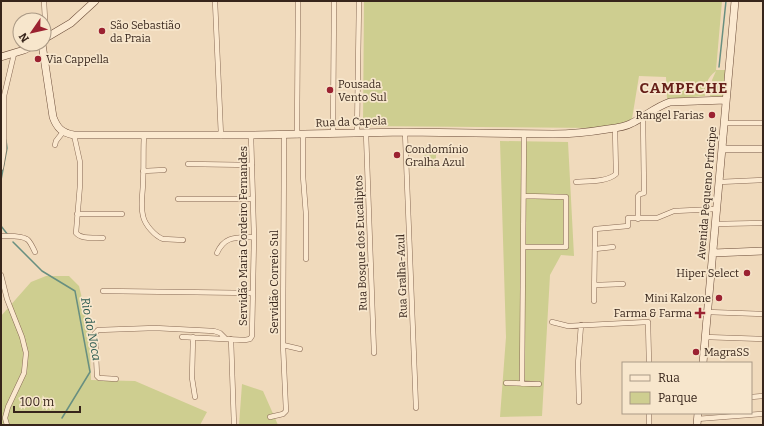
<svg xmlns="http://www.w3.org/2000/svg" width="764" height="426" font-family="Bitter,serif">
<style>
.green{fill:#cece90}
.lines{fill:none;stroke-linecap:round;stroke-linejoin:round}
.stream{stroke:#688f80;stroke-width:1.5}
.street-casing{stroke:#886a55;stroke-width:5.5}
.secondary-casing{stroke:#6a4b38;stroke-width:8}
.street{stroke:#fbe9d0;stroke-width:4.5}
.secondary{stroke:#fbe9d0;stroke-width:7}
.poi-dot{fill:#9b2231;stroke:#f7e6cc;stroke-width:1.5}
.labels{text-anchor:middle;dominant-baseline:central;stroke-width:3.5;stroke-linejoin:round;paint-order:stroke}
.poi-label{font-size:11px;fill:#37251b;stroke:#f7e6cc;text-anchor:start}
.street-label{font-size:11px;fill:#37251b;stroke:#f7e6cc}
.water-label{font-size:12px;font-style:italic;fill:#29584f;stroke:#f7e6cc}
.district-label{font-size:15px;font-weight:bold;letter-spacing:1px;fill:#661f18;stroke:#f7e6cc}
</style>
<rect width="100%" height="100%" fill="#f0dabc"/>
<path class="green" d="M364,1H722L716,70H725L723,97L710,96L712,80L716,71C706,78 706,86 705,96L667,99L666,77L639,76L632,119L617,125L598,128L363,126Z
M500,141L568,142L574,256L561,255L550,275L542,416L500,417L506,337Z
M424,146H436V168H425Z
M46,276H69L79,286L89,327L91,380L135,381L207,412L200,425H1V316L31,282Z
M242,384L263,391L278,425H239Z"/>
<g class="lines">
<path class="stream" d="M719,67L726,1
M1,180L7,148L6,140
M1,226L8,235
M13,242L42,271L75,291L90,372L62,418"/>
<g class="street-casing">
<path id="street" d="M44,1L46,38
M215,1L221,136
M724,123H763
M405,132L416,408
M357,133L359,1
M366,133L374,353
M333,134L334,1
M74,135L80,162V185L76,233C82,240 94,237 103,238
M144,135C143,151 144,166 143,182C143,193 140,205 143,216C145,225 155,236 163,239L183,240
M297,135L298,1
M303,135V176L306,215V259
M55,145L56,141L63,132
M188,164L252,165
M1,168L4,150V96L14,54
M143,171L164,170
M576,182C589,181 607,182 616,174L615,128
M719,182L763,180
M178,199H253
M77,214H122
M638,219V196L640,194L644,193L643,116
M715,224L763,223
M1,236C8,236 23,235 28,240C31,243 33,248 35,252
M523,247H566V197L524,196
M595,249L613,247
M217,253C225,235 237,238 254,237
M1,275L7,299L22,337L26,353L24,373L8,407L5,418L7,425
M595,285L623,284
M103,291L252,293
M594,301L595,229L628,226V218H657L674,211L717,209
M707,312L763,314
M552,322L568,326L648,322L649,363
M182,337L245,340L250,339L252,336L254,237L251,135
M193,337L192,378L195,397
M705,337L763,339
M231,339L234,425
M283,345L300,349
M116,379L99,378L97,376L95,333L98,330L155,328L214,331L220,333L226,339
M506,383L539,384
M522,384L524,133
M751,397L763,396
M579,402L578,364L581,325
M649,413V425
M270,417L283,414L286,411L283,345L284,135
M697,419L761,414"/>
</g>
<g class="secondary-casing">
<path id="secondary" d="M44,39L71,23L95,1
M42,44L53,117C57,128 62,133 74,135H251L405,132L553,134C572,134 590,132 608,129C617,128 625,127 632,123C646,116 655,107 670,102L726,100
M1,57L24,50L36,44
M722,149H763
M713,253L763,251
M703,363L735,1
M697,425L698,413"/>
</g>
<use href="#street" class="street"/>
<use href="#secondary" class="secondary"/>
</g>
<g class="poi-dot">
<circle cx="102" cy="31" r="4"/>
<circle cx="38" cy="59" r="4"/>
<circle cx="330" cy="90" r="4"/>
<circle cx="712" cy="115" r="4"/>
<circle cx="397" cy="155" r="4"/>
<circle cx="747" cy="273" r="4"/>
<circle cx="719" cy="298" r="4"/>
<path d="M698 307h4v4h4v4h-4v4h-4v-4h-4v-4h4z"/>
<circle cx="696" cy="352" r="4"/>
</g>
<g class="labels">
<g class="poi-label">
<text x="110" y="25">São Sebastião<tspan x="110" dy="13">da Praia</tspan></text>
<text x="46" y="59">Via Cappella</text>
<text x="338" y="84">Pousada<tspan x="338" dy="13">Vento Sul</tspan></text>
<text x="704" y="115" text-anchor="end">Rangel Farias</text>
<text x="405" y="149">Condomínio<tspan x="405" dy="13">Gralha Azul</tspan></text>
<text x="739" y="273" text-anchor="end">Hiper Select</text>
<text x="711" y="298" text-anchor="end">Mini Kalzone</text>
<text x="692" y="313" text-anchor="end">Farma &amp; Farma</text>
<text x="704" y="352">MagraSS</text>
</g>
<g class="street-label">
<text transform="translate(351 122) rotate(-2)">Rua da Capela</text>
<text transform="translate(707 193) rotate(-85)">Avenida Pequeno Príncipe</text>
<text transform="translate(243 236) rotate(-90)">Servidão Maria Cordeiro Fernandes</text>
<text transform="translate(361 243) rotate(-92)">Rua Bosque dos Eucaliptos</text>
<text transform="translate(402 276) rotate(-92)">Rua Gralha-Azul</text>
<text transform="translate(274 282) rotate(-90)">Servidão Correio Sul</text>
</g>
<g class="water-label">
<text transform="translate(91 329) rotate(79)">Rio do Noca</text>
</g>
<g class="district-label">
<text x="684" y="88">CAMPECHE</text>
</g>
</g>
<rect width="764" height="426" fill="none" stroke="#37251b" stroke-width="4"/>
<rect x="622" y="362" width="130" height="52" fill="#f7e6cc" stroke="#aa9985"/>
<rect x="630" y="375" width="20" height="6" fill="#fbe9d0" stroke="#aa9985"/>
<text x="658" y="382" font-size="12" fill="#37251b">Rua</text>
<rect x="630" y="392" width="20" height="12" fill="#cece90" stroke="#aa9985"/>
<text x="658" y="402" font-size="12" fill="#37251b">Parque</text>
<g transform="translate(32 32) rotate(236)"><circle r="19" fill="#f7e6cc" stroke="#aa9985"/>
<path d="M0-3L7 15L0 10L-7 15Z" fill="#9b2231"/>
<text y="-6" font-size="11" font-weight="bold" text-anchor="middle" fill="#37251b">N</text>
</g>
<path d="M14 406v6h66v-6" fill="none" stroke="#37251b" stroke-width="2"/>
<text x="20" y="406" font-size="12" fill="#37251b" stroke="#f7e6cc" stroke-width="3" paint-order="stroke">100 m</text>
</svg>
